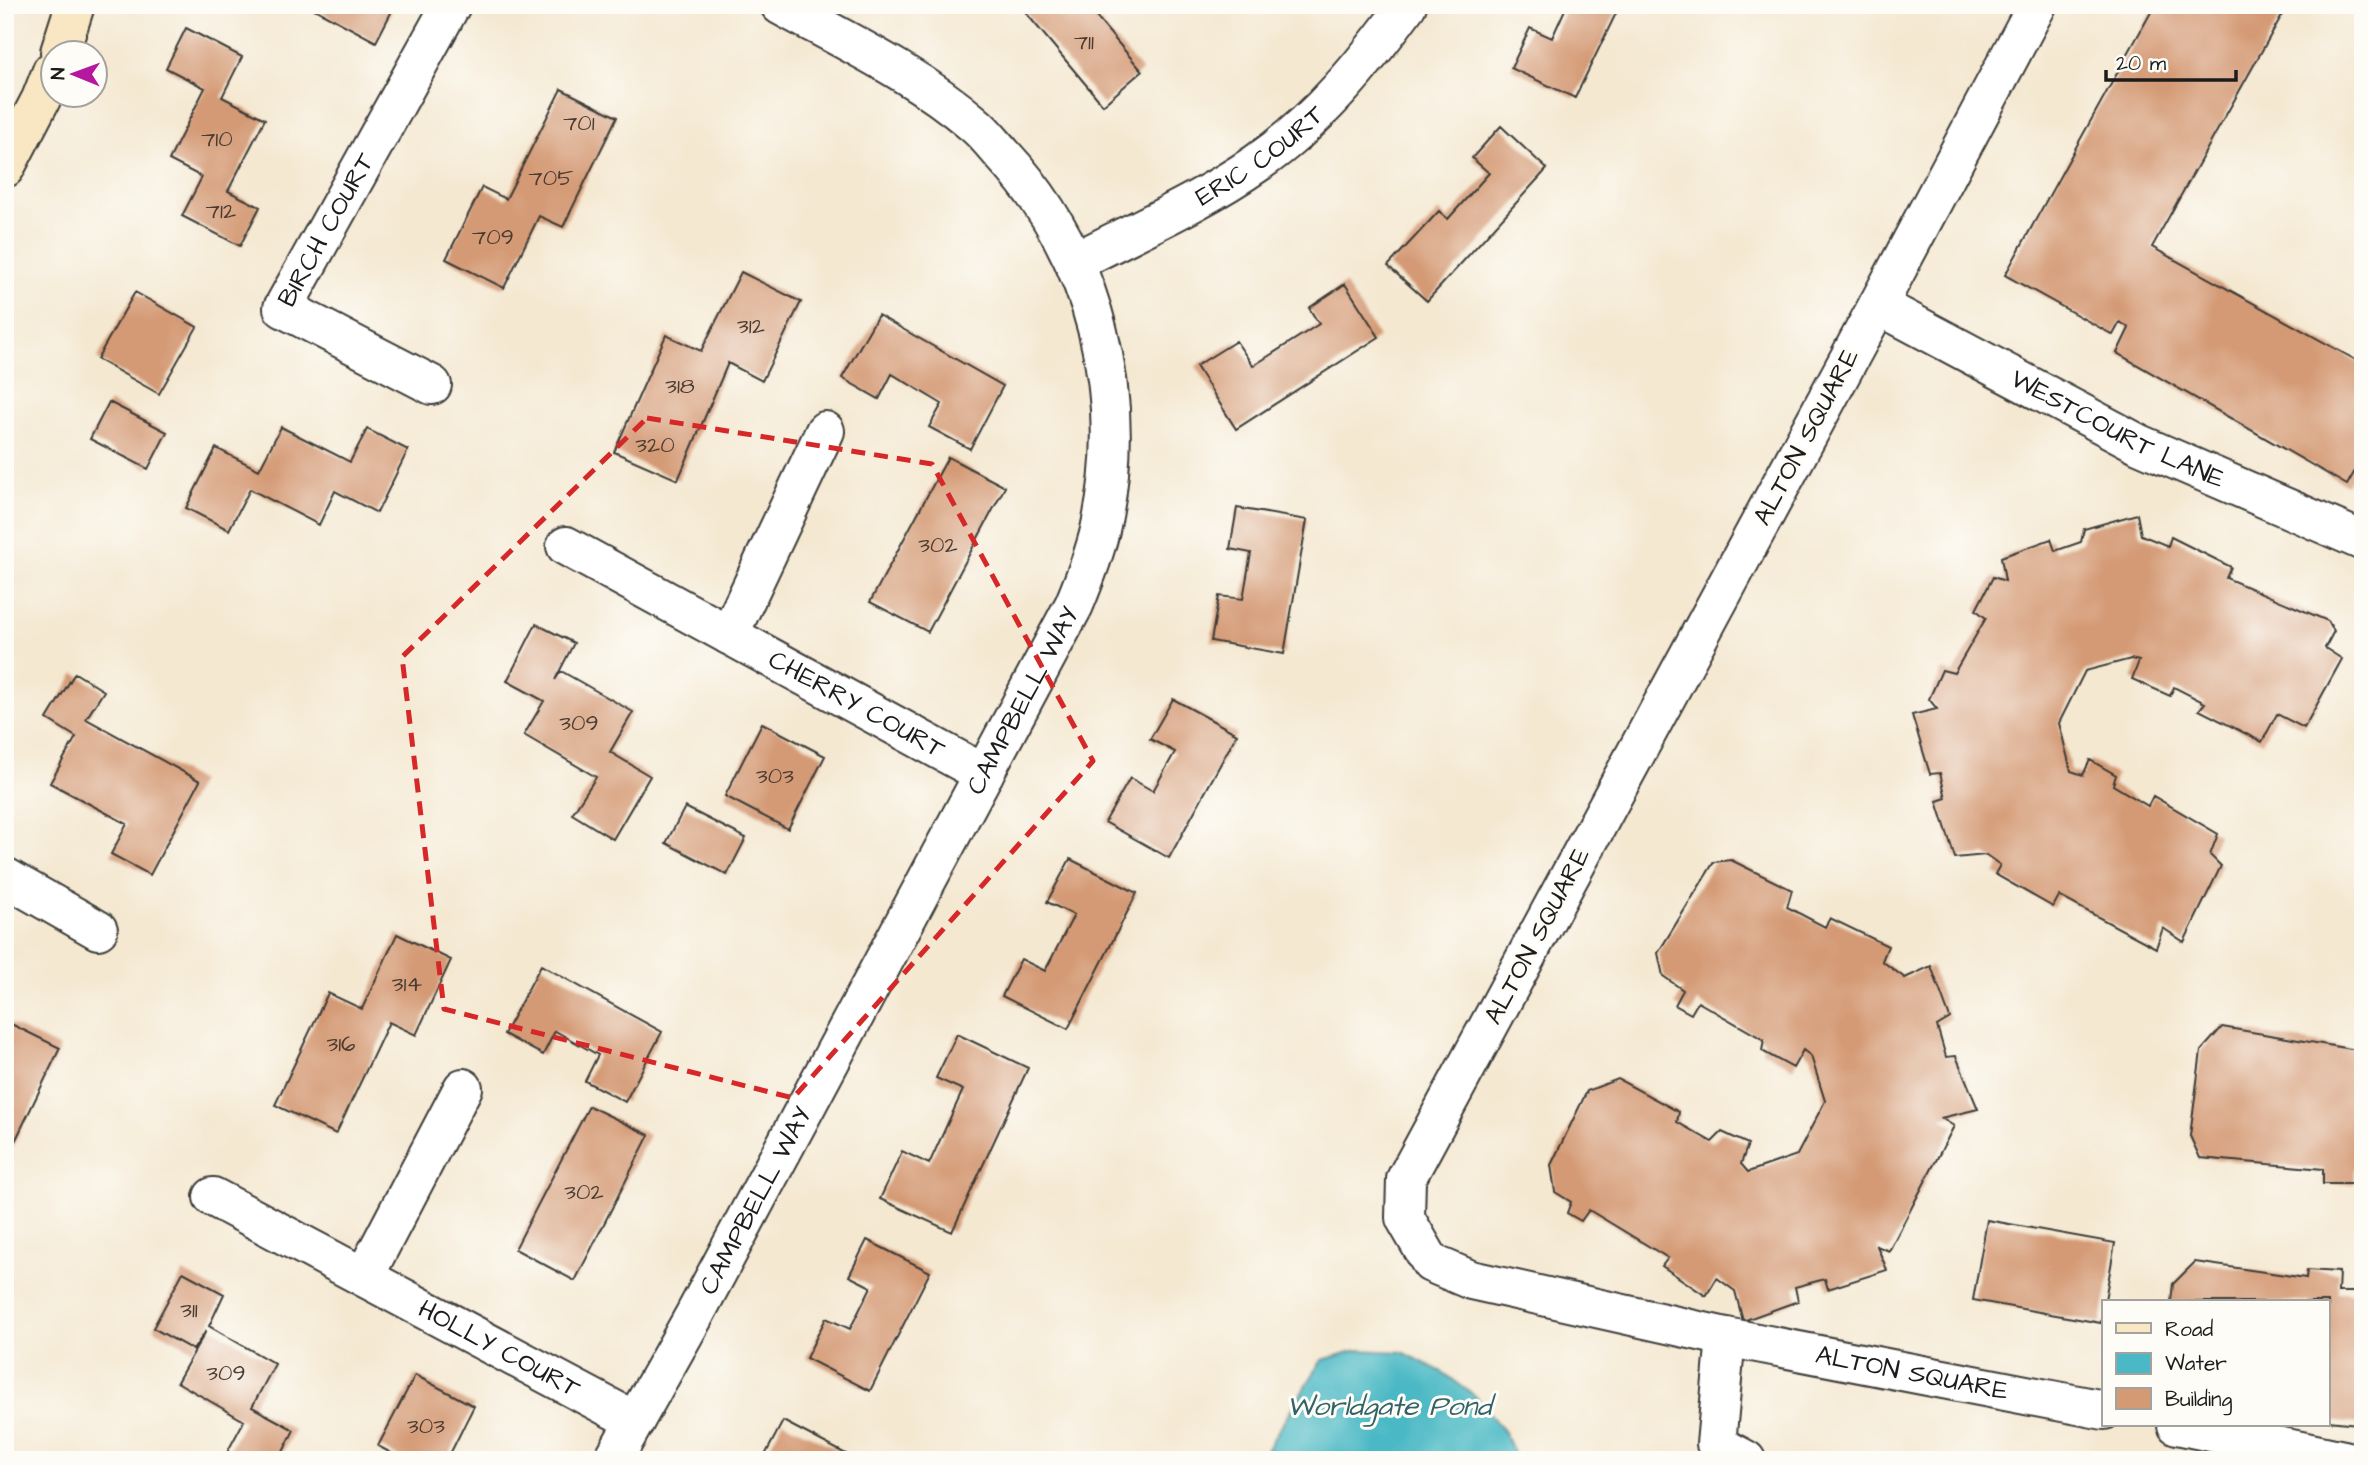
<svg xmlns="http://www.w3.org/2000/svg" width="2368" height="1465" font-family="'Architects Daughter',sans-serif">
<style>
.water{fill:#4bb9c5;stroke:#346a70;stroke-width:2}
.building{fill:#d49a74}
.lines{fill:none;stroke-linecap:round;stroke-linejoin:round}
.street-casing{stroke:#3c3b37;stroke-width:42}
.secondary-casing{stroke:#3c3b37;stroke-width:42}
.street{stroke:#fff;stroke-width:38}
.secondary{stroke:#f9e7c3;stroke-width:38}
.marked{fill:none;stroke:#d62828;stroke-width:5;stroke-dasharray:14 9;stroke-linejoin:round}
.labels{text-anchor:middle;dominant-baseline:central;stroke-width:6;stroke-linejoin:round;paint-order:stroke}
.number-label{font-size:23px;fill:#4a3c32}
.street-label{font-size:26px;fill:#1c1c1c;stroke:#fdfcf7}
.water-label{font-size:28px;font-style:italic;fill:#316368;stroke:#fdfcf7}
</style>
<rect width="100%" height="100%" fill="#fdfcf7"/>
<filter id="ink" filterUnits="userSpaceOnUse"><feTurbulence type="fractalNoise" baseFrequency=".0143" numOctaves="2"/><feDisplacementMap in="SourceGraphic" scale="14" xChannelSelector="R" yChannelSelector="G"/><feConvolveMatrix kernelMatrix="1 2 1 2 8 2 1 2 1" color-interpolation-filters="sRGB"/></filter>
<filter id="wash" filterUnits="userSpaceOnUse"><feTurbulence type="fractalNoise" baseFrequency=".00686" numOctaves="4" result="noise"/><feDisplacementMap in="SourceGraphic" scale="28" xChannelSelector="R" yChannelSelector="G"/><feGaussianBlur stdDeviation="1.57" result="paint"/><feColorMatrix in="noise" values="0 0 0 0 0 0 0 0 0 0 0 0 0 0 0 0 0 1.4 0 .05"/><feComposite in="paint" operator="in"/></filter>
<g filter="url(#wash)">
<rect width="100%" height="100%" fill="#f4e8d1"/>
<path class="water" d="M1357,1350L1403,1352L1444,1373L1476,1397L1504,1432L1516,1460H1260L1322,1360Z"/>
<g id="blocks">
<path class="building" d="M307,5H395L376,42Z
M1035,5H1086L1142,71L1103,105L1026,13Z
M1567,5H1620L1575,98L1511,68L1530,28L1552,38Z
M2155,5L2287,6L2152,247L2363,364V457L2347,485L2117,353L2129,328L2120,322L2113,335L2005,275Z
M186,28L242,57L222,97L265,119L228,191L260,207L240,246L182,216L202,177L169,160L205,88L166,68Z
M561,89L617,117L563,227L539,216L504,288L446,259L482,187L506,199Z
M1501,126L1547,169L1427,301L1388,266L1439,211L1448,219L1489,173L1472,158Z
M741,272L801,302L762,381L728,363L678,480L614,452L666,335L701,351Z
M1345,284L1379,337L1236,429L1196,366L1236,341L1253,366L1319,324L1309,308Z
M135,292L197,327L159,394L97,359Z
M878,315L1003,386L970,449L929,427L942,404L892,374L879,399L842,378Z
M109,402L167,432L148,469L90,439Z
M281,427L350,462L367,429L408,450L377,513L335,491L319,525L250,489L229,530L186,508L216,448L259,470Z
M948,457L1005,487L928,632L870,602Z
M1237,508L1307,520L1284,654L1211,641L1219,596L1243,599L1251,553L1230,549Z
M2137,514L2141,535L2168,546L2171,537L2231,567L2226,578L2328,621L2334,631L2325,648L2342,659L2304,728L2277,714L2262,742L2199,710L2205,703L2174,687L2170,696L2132,679L2139,661L2131,659L2085,671L2059,723L2071,771L2083,775L2090,760L2116,775L2113,785L2148,806L2153,796L2218,834L2210,855L2221,866L2184,942L2163,928L2156,948L2059,896L2053,907L1995,874L2000,865L1986,855L1955,858L1937,801L1946,798L1940,773L1930,774L1912,715L1937,709L1929,699L1942,670L1954,673L1986,618L1976,610L1993,577L2005,581L2001,557L2051,539L2055,551L2081,542L2084,529Z
M536,624L574,643L555,680L561,671L633,712L610,752L650,776L613,839L572,814L596,777L524,735L544,701L507,681Z
M75,673L104,691L86,719L200,781L150,875L111,854L127,824L50,783L76,737L47,719Z
M1173,699L1237,734L1169,858L1105,822L1130,778L1153,791L1175,752L1150,739Z
M762,723L825,756L788,829L725,796Z
M685,807L746,838L727,875L666,843Z
M1070,859L1137,893L1068,1029L1002,996L1021,959L1045,971L1074,915L1047,902Z
M1731,860L1792,890L1787,907L1825,927L1830,918L1888,946L1882,961L1905,978L1931,966L1950,1018L1937,1026L1946,1057L1956,1056L1978,1109L1941,1118L1954,1126L1889,1251L1877,1246L1887,1270L1828,1289L1825,1279L1795,1287L1798,1301L1743,1321L1735,1291L1717,1278L1706,1296L1662,1266L1668,1258L1589,1210L1581,1221L1567,1213L1571,1202L1555,1192L1551,1165L1587,1091L1618,1079L1679,1112L1677,1122L1712,1142L1722,1132L1748,1144L1741,1164L1748,1172L1797,1155L1825,1101L1811,1056L1803,1050L1793,1068L1762,1051L1764,1040L1698,1002L1691,1014L1675,1005L1683,990L1663,976L1658,953L1714,862Z
M397,934L451,960L416,1035L389,1022L336,1134L275,1105L328,993L362,1009Z
M541,965L662,1032L625,1102L585,1081L598,1055L555,1031L543,1055L504,1034Z
M5,1021L60,1048L8,1156L5,1155Z
M2222,1027L2363,1051V1168H2354V1184H2323V1169L2200,1158L2190,1136L2201,1051Z
M957,1034L1028,1068L952,1232L880,1199L902,1151L929,1164L963,1090L936,1078Z
M589,1106L649,1135L575,1281L515,1249Z
M1987,1220L2115,1243L2101,1323L1973,1300Z
M867,1240L930,1272L870,1391L806,1358L826,1318L850,1329L871,1287L849,1276Z
M2195,1262L2306,1278L2307,1270L2339,1272L2338,1292H2353L2363,1284V1411H2360L2358,1424L2328,1421V1302H2171L2173,1284Z
M183,1272L224,1294L209,1326L275,1364L252,1407L294,1430L279,1460H223L244,1421L177,1382L206,1331L193,1350L153,1328Z
M415,1375L474,1406L447,1460H404L378,1446Z
M783,1421L846,1454L843,1460L763,1459Z"/>
</g>
</g>
<g filter="url(#ink)">
<use href="#blocks" fill-opacity="0" stroke="#3c3b37" stroke-width="2"/>
<g class="lines">
<g class="street-casing">
<g id="street">
<path id="s1" d="M2037,5L1878,305L1406,1179L1405,1218L1431,1263L1471,1280L1726,1337L2104,1410"/>
<path id="s2" d="M1075,262C1136,230 1201,202 1257,163C1318,121 1364,64 1407,5"/>
<path id="s3" d="M1878,305L2139,444L2363,541"/>
<path id="s4" d="M432,385L283,308L451,5"/>
<path id="s5" d="M566,546L984,774"/>
<path d="M729,635L825,431"/>
<path d="M5,877L98,930"/>
<path id="s6" d="M213,1197L635,1421"/>
<path d="M364,1277L463,1088"/>
<path d="M1726,1337L1716,1444L1746,1460"/>
<path d="M2177,1425L2344,1460"/>
<path id="s7" d="M613,1460L694,1316L1074,605C1084,581 1094,556 1100,530C1130,398 1096,255 1003,155C994,145 985,133 974,124C916,74 847,42 780,5"/>
</g>
</g>
<g class="secondary-casing">
<path id="secondary" d="M60,52L75,5
M5,168L41,99L52,71"/>
</g>
<use href="#street" class="street"/>
<use href="#secondary" class="secondary"/>
</g>
</g>
<path class="marked" d="M647,418L932,464L1093,761L793,1098L444,1009L402,657Z"/>
<g class="labels">
<g class="number-label">
<text x="1084" y="42">711</text>
<text x="579" y="123">701</text>
<text x="217" y="139">710</text>
<text x="551" y="178">705</text>
<text x="221" y="211">712</text>
<text x="493" y="237">709</text>
<text x="751" y="326">312</text>
<text x="680" y="386">318</text>
<text x="655" y="445">320</text>
<text x="938" y="545">302</text>
<text x="579" y="723">309</text>
<text x="775" y="776">303</text>
<text x="407" y="984">314</text>
<text x="341" y="1044">316</text>
<text x="584" y="1192">302</text>
<text x="189" y="1310">311</text>
<text x="226" y="1373">309</text>
<text x="426" y="1426">303</text>
</g>
<g class="street-label">
<text stroke="none"><textPath href="#s2" startOffset="214">ERIC COURT</textPath></text>
<text stroke="none"><textPath href="#s4" startOffset="257">BIRCH COURT</textPath></text>
<text stroke="none"><textPath href="#s3" startOffset="270">WESTCOURT LANE</textPath></text>
<text transform="translate(1806 437) rotate(-62)">ALTON SQUARE</text>
<text stroke="none"><textPath href="#s7" startOffset="863">CAMPBELL WAY</textPath></text>
<text stroke="none"><textPath href="#s5" startOffset="331">CHERRY COURT</textPath></text>
<text transform="translate(1537 936) rotate(-62)">ALTON SQUARE</text>
<text stroke="none"><textPath href="#s7" startOffset="296">CAMPBELL WAY</textPath></text>
<text stroke="none"><textPath href="#s6" startOffset="324">HOLLY COURT</textPath></text>
<text stroke="none"><textPath href="#s1" startOffset="1918">ALTON SQUARE</textPath></text>
</g>
<g class="water-label">
<text x="1389" y="1406">Worldgate Pond</text>
</g>
</g>
<rect width="2368" height="1465" fill="none" stroke="#fdfcf7" stroke-width="28"/>
<rect x="2102" y="1300" width="228" height="126" fill="#fdfcf7" stroke="#a3a29f" stroke-width="2"/>
<rect x="2116" y="1323" width="35" height="10" fill="#f9e7c3" stroke="#a3a29f" stroke-width="2"/>
<text x="2165" y="1336" font-size="21" fill="#1c1c1c">Road</text>
<rect x="2116" y="1353" width="35" height="21" fill="#4bb9c5" stroke="#a3a29f" stroke-width="2"/>
<text x="2165" y="1370" font-size="21" fill="#1c1c1c">Water</text>
<rect x="2116" y="1388" width="35" height="21" fill="#d49a74" stroke="#a3a29f" stroke-width="2"/>
<text x="2165" y="1406" font-size="21" fill="#1c1c1c">Building</text>
<g transform="translate(74 74) rotate(271)"><circle r="33" fill="#fdfcf7" stroke="#a3a29f" stroke-width="2"/>
<path d="M0-5L12 26L0 18L-12 26Z" fill="#b5179e"/>
<text y="-10" font-size="19" font-weight="bold" text-anchor="middle" fill="#1c1c1c">N</text>
</g>
<path d="M2106 70v10h130v-10" fill="none" stroke="#1c1c1c" stroke-width="3.5"/>
<text x="2116" y="70" font-size="21" fill="#1c1c1c" stroke="#fdfcf7" stroke-width="5" paint-order="stroke">20 m</text>
</svg>
